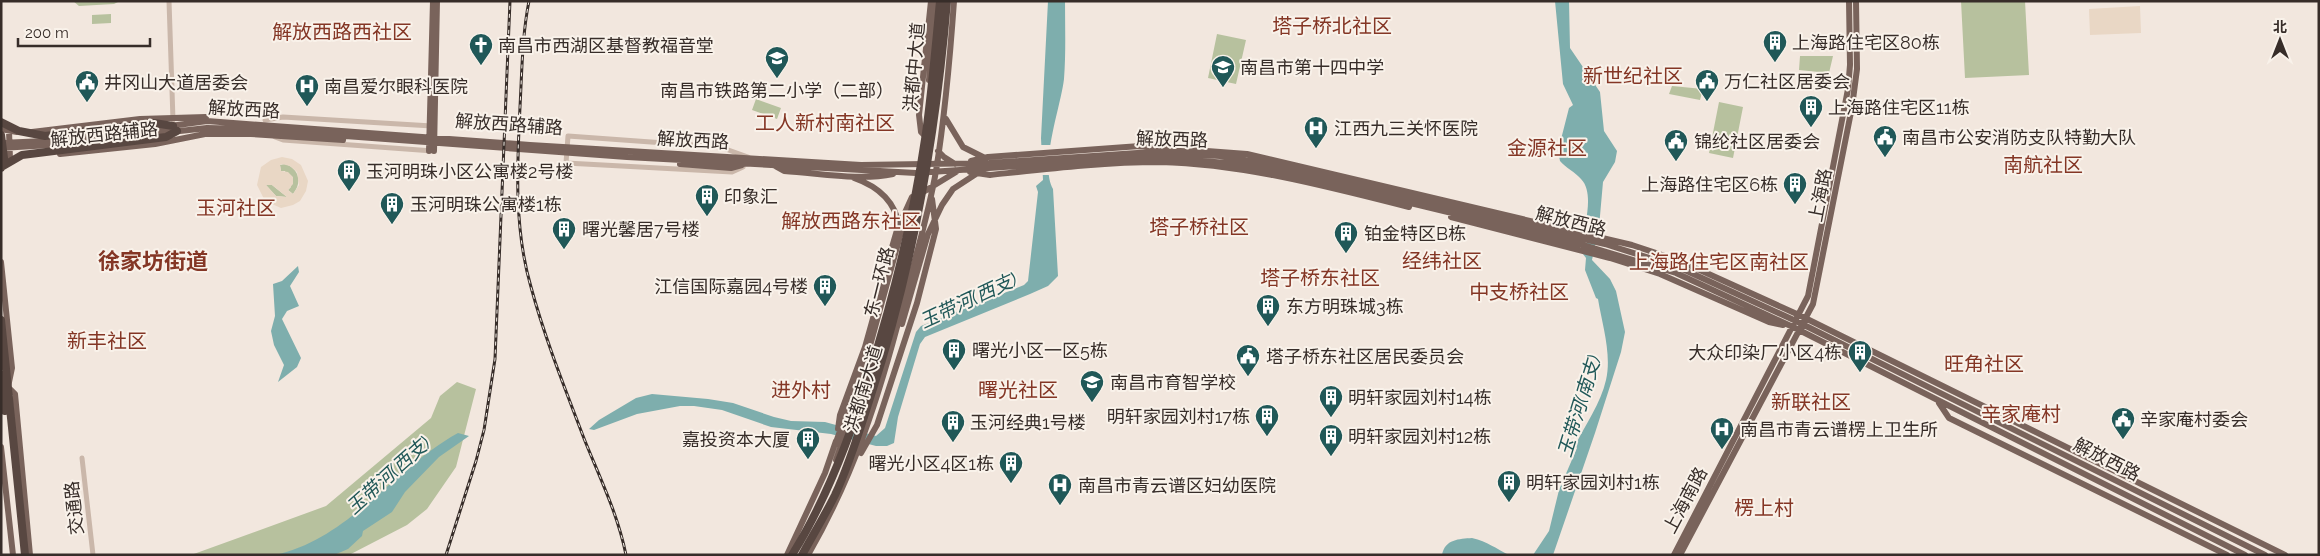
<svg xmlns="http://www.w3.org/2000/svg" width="2320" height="556" font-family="Raleway,'Noto Sans SC',sans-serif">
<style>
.green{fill:#b7c19e}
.plaza{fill:#e9d7c5;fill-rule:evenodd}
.water{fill:#7eaead}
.pier{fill:#f2e7de}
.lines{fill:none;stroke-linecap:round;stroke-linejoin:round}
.minor{stroke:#cab7aa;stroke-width:5}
.major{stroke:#79635b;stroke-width:6}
.highway{stroke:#584741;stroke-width:8}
.rail-casing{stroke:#372d29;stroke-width:3}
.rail{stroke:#f9f2ea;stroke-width:1;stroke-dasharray:4;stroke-linecap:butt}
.labels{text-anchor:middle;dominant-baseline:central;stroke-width:4;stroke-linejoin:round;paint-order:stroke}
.poi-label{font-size:18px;fill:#372d29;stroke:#f9f2ea;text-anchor:start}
.street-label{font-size:18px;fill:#372d29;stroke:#f9f2ea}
.water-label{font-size:19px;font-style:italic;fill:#205858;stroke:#f9f2ea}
.quarter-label{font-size:20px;fill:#843625;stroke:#f9f2ea}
.district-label{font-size:22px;font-weight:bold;fill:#843625;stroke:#f9f2ea}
</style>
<rect width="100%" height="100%" fill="#f2e7de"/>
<path class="green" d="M73,1H120L114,4L79,6Z
M1961,1H2025L2029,75L1965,78Z
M111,14V23L92,24V15Z
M1217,34L1246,40L1236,84L1208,78Z
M1800,56H1833L1829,73L1799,70Z
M1672,86L1703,89L1700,100L1669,94Z
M756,99L781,108L777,119L752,110Z
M1719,102L1743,107L1733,158L1709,153Z
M285,164C300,169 302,183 293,194L288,190L291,187L285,171H281L280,165Z
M266,185H272L287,197L276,196Z
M457,382L476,389L456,467L427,509L407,525L349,555H191L326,506L431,418L440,396Z"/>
<path class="plaza" d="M2140,6L2141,33L2090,35L2089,9Z
M282,157L292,159L301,165L308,181L306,191L300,201L293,205L281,208L265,201L257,185L261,167L271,160ZM282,164L290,166L297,172L299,185L293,194L288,190L293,184V177L288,172L281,171L280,165ZM266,185H272L287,197L276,196Z"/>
<path class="water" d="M1048,1H1065C1065,27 1066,53 1064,79C1061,106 1039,165 1053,189L1058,276L1048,286L1030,294L925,337L920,344L898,417L894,443L887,446H876L831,434L771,427L722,410L694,406H680L637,414L594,430L589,429L599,420L636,398L652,394L708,399L733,403L774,417L791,421L825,422L876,436L885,428L916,332L921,326L1024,285L1028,281L1038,192L1036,186L1043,180L1041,138Z
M1555,1H1569L1570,48L1600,92L1604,131L1617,151L1615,162L1603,182L1599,227L1592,260L1610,279L1616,291L1625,332L1621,352L1595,433L1553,555H1533L1549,531L1559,490L1577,448L1575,446C1585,425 1601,403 1606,380C1612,354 1602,324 1598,299L1596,298L1585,270L1586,258L1583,254L1593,224L1586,221C1588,209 1591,189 1581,179C1575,172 1566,168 1560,161L1558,151L1569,108L1573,105L1563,84Z
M298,266L299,272L290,286L299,306L287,311L282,319L301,358L297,367L278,382L284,365L274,345L271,331L275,316L273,284L282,281Z
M458,433L469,436L439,457L405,492L392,512L363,531L362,536L348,549L334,555H275C349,539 394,468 458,433Z
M1472,538C1488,542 1495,548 1509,555H1442C1445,539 1459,539 1472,538Z"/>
<path class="pier" d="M1039,145H1054L1052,175H1040Z"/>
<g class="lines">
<path class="minor" d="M169,1L173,120
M265,120L283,117L432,126
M275,137L283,140L433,151
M743,167L732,172L566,163L568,136L720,147L748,157
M82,458L93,555"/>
<path class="major" d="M929,80L935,1
M946,119L963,147L983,157
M1,129L17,132
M9,131L10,159
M32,132L140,119L206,117
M928,139L921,132L919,115L931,1
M89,141L207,128L251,129L627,157L916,173L1153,157L1239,164L1286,173L1580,244L1676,273L1793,327L2245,555
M1,143L67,140L207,121L530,145L861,165L989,163L1152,152L1220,156L1251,161L1605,244L1678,267L1796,321L2265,555
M1,148L50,145
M429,151L433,1
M434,151L437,1
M938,151L944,157L955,164
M60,154L155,144L205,134H251L343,140
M971,161L988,157L1140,146L1247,154L1632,245L1680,261L1799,315L2285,555
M680,164L731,168L742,165
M775,166L784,171C820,173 859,181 893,174
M970,172L990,175C1046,169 1104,162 1160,162C1245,164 1328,187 1409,207
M854,178C877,186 895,200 899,226
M920,194L956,172
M1451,217L1610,258L1660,274L1769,322L1783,325
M888,261L897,230L912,197
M1,262L12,368L8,387L15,394L30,555
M902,324L928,234L942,205L953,189L976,174
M1939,403L1949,418L2227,555
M838,429L840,415L865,347L882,286
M835,445L868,353L900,236L910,210
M1,447L13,555
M861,453L877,425L917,303L936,229L932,199
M836,460L869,363
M787,555L825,473L836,441
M808,555C854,475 879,397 902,308C914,262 928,217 936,171C945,115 950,58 954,1
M1674,555L1808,296L1848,89L1850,65L1849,1
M1680,555L1813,304L1852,107L1857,69L1856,1"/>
<path class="highway" d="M1,122L19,131L45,136L154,123L173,126
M1,135L4,158L1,168
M3,166L22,155L166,137L177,131
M1,320L25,555
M1,375L5,411
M792,555C827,499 850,438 869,375C894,296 914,215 926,133C932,89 936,45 940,1
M802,555C813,535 825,515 835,495C850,463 860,429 871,395C913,267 936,135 947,1"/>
<g class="rail-casing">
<path id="rail" d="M529,1C522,36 522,71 520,107C517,167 514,229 531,287C545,339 566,391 585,441C600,478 618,515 626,555
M446,555L476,461L484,430L495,359L510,1"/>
</g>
<use href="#rail" class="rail"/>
</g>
<defs>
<g id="building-pin" transform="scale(1.25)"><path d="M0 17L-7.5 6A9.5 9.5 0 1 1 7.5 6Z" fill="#205858" stroke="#f9f2ea"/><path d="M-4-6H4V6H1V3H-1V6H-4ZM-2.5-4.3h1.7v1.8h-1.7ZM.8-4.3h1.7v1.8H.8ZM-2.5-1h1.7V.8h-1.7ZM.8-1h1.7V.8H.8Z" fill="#fff"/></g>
<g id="church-pin" transform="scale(1.25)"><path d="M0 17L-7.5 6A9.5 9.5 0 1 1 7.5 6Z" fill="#205858" stroke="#f9f2ea"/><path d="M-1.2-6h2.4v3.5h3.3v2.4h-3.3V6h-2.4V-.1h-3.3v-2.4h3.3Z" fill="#fff"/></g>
<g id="school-pin" transform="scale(1.25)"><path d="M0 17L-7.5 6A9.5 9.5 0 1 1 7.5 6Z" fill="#205858" stroke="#f9f2ea"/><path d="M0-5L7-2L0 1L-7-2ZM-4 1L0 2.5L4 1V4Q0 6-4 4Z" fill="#fff"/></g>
<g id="civic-pin" transform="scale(1.25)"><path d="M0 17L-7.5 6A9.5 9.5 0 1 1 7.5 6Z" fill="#205858" stroke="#f9f2ea"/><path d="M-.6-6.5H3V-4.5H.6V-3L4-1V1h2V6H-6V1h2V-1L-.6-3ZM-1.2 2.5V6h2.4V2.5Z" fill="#fff"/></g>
<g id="hospital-pin" transform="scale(1.25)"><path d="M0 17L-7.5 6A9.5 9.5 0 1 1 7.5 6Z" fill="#205858" stroke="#f9f2ea"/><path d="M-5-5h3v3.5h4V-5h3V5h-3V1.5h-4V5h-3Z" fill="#fff"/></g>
</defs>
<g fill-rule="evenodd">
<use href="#building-pin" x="1775" y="42"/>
<use href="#church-pin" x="481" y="45"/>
<use href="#school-pin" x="777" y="58"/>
<use href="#school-pin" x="1223" y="67"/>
<use href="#civic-pin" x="1707" y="81"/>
<use href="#civic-pin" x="87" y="82"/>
<use href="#hospital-pin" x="307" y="86"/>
<use href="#building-pin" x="1811" y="107"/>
<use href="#hospital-pin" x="1316" y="128"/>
<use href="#civic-pin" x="1885" y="137"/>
<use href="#civic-pin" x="1676" y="141"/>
<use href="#building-pin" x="349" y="171"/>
<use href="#building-pin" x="1795" y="184"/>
<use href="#building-pin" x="707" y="196"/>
<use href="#building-pin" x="392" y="204"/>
<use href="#building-pin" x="564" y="229"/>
<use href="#building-pin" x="1346" y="233"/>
<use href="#building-pin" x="825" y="286"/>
<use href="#building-pin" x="1268" y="306"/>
<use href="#building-pin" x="954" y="350"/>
<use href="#building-pin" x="1860" y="352"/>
<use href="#civic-pin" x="1248" y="356"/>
<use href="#school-pin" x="1092" y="382"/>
<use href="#building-pin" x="1331" y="397"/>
<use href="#building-pin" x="1267" y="416"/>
<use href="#civic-pin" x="2123" y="419"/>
<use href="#building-pin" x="953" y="422"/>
<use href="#hospital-pin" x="1722" y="429"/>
<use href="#building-pin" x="1331" y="436"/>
<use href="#building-pin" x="808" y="439"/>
<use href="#building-pin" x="1011" y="463"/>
<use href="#building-pin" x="1509" y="482"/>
<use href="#hospital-pin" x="1060" y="485"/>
</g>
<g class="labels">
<g class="poi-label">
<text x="1792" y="42">上海路住宅区80栋</text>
<text x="498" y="45">南昌市西湖区基督教福音堂</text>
<text x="1240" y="67">南昌市第十四中学</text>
<text x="1724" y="81">万仁社区居委会</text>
<text x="104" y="82">井冈山大道居委会</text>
<text x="324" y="86">南昌爱尔眼科医院</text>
<text x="777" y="90" text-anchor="middle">南昌市铁路第二小学（二部）</text>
<text x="1828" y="107">上海路住宅区11栋</text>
<text x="1334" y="128">江西九三关怀医院</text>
<text x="1902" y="137">南昌市公安消防支队特勤大队</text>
<text x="1694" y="141">锦纶社区居委会</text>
<text x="366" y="171">玉河明珠小区公寓楼2号楼</text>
<text x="1778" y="184" text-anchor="end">上海路住宅区6栋</text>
<text x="724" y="196">印象汇</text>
<text x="410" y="204">玉河明珠公寓楼1栋</text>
<text x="582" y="229">曙光馨居7号楼</text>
<text x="1364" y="233">铂金特区B栋</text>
<text x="808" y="286" text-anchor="end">江信国际嘉园4号楼</text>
<text x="1286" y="306">东方明珠城3栋</text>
<text x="972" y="350">曙光小区一区5栋</text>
<text x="1842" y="352" text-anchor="end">大众印染厂小区4栋</text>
<text x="1266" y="356">塔子桥东社区居民委员会</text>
<text x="1110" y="382">南昌市育智学校</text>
<text x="1348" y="397">明轩家园刘村14栋</text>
<text x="1250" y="416" text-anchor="end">明轩家园刘村17栋</text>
<text x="2140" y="419">辛家庵村委会</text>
<text x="970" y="422">玉河经典1号楼</text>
<text x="1740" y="429">南昌市青云谱楞上卫生所</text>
<text x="1348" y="436">明轩家园刘村12栋</text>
<text x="790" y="439" text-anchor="end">嘉投资本大厦</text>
<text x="994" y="463" text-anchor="end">曙光小区4区1栋</text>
<text x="1526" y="482">明轩家园刘村1栋</text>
<text x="1078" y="485">南昌市青云谱区妇幼医院</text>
</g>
<g class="street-label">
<text transform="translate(914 67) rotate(-85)">洪都中大道</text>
<text transform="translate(244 109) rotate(3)">解放西路</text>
<text transform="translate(509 124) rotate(4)">解放西路辅路</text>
<text transform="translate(104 134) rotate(-6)">解放西路辅路</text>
<text transform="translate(1172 139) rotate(2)">解放西路</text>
<text transform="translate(693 140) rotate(3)">解放西路</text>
<text transform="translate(1820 195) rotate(-79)">上海路</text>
<text transform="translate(1571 221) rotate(14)">解放西路</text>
<text transform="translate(879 282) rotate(-76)">东一环路</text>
<text transform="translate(863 389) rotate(-73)">洪都南大道</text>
<text transform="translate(2107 459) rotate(27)">解放西路</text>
<text transform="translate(1685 500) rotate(-62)">上海南路</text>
<text transform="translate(74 508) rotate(-96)">交通路</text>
</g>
<g class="water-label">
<text transform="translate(968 300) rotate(-25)">玉带河(西支)</text>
<text transform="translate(1579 406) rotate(-73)">玉带河(南支)</text>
<text transform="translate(388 475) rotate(-42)">玉带河(西支)</text>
</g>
<g class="quarter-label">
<text x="1332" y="26">塔子桥北社区</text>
<text x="342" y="32">解放西路西社区</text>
<text x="1633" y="76">新世纪社区</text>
<text x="825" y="123">工人新村南社区</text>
<text x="1547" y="148">金源社区</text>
<text x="2043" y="165">南航社区</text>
<text x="236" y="208">玉河社区</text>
<text x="851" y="221">解放西路东社区</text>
<text x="1199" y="227">塔子桥社区</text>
<text x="1442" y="261">经纬社区</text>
<text x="1719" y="262">上海路住宅区南社区</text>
<text x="1320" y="278">塔子桥东社区</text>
<text x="1519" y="292">中支桥社区</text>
<text x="107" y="341">新丰社区</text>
<text x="1984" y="364">旺角社区</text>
<text x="801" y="390">进外村</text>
<text x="1018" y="390">曙光社区</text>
<text x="1811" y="402">新联社区</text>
<text x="2021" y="414">辛家庵村</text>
<text x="1764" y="508">楞上村</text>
</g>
<g class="district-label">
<text x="153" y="261">徐家坊街道</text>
</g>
</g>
<rect width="2320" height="556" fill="none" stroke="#372d29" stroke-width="5"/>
<g transform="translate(2280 40)" stroke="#f9f2ea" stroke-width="4" paint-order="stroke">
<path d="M0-4L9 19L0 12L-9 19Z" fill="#372d29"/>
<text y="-8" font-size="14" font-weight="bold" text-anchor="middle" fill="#372d29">北</text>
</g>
<path d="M18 38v8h132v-8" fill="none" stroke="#372d29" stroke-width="2.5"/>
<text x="25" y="38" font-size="15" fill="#372d29" stroke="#f9f2ea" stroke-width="4" paint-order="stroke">200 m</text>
</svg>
